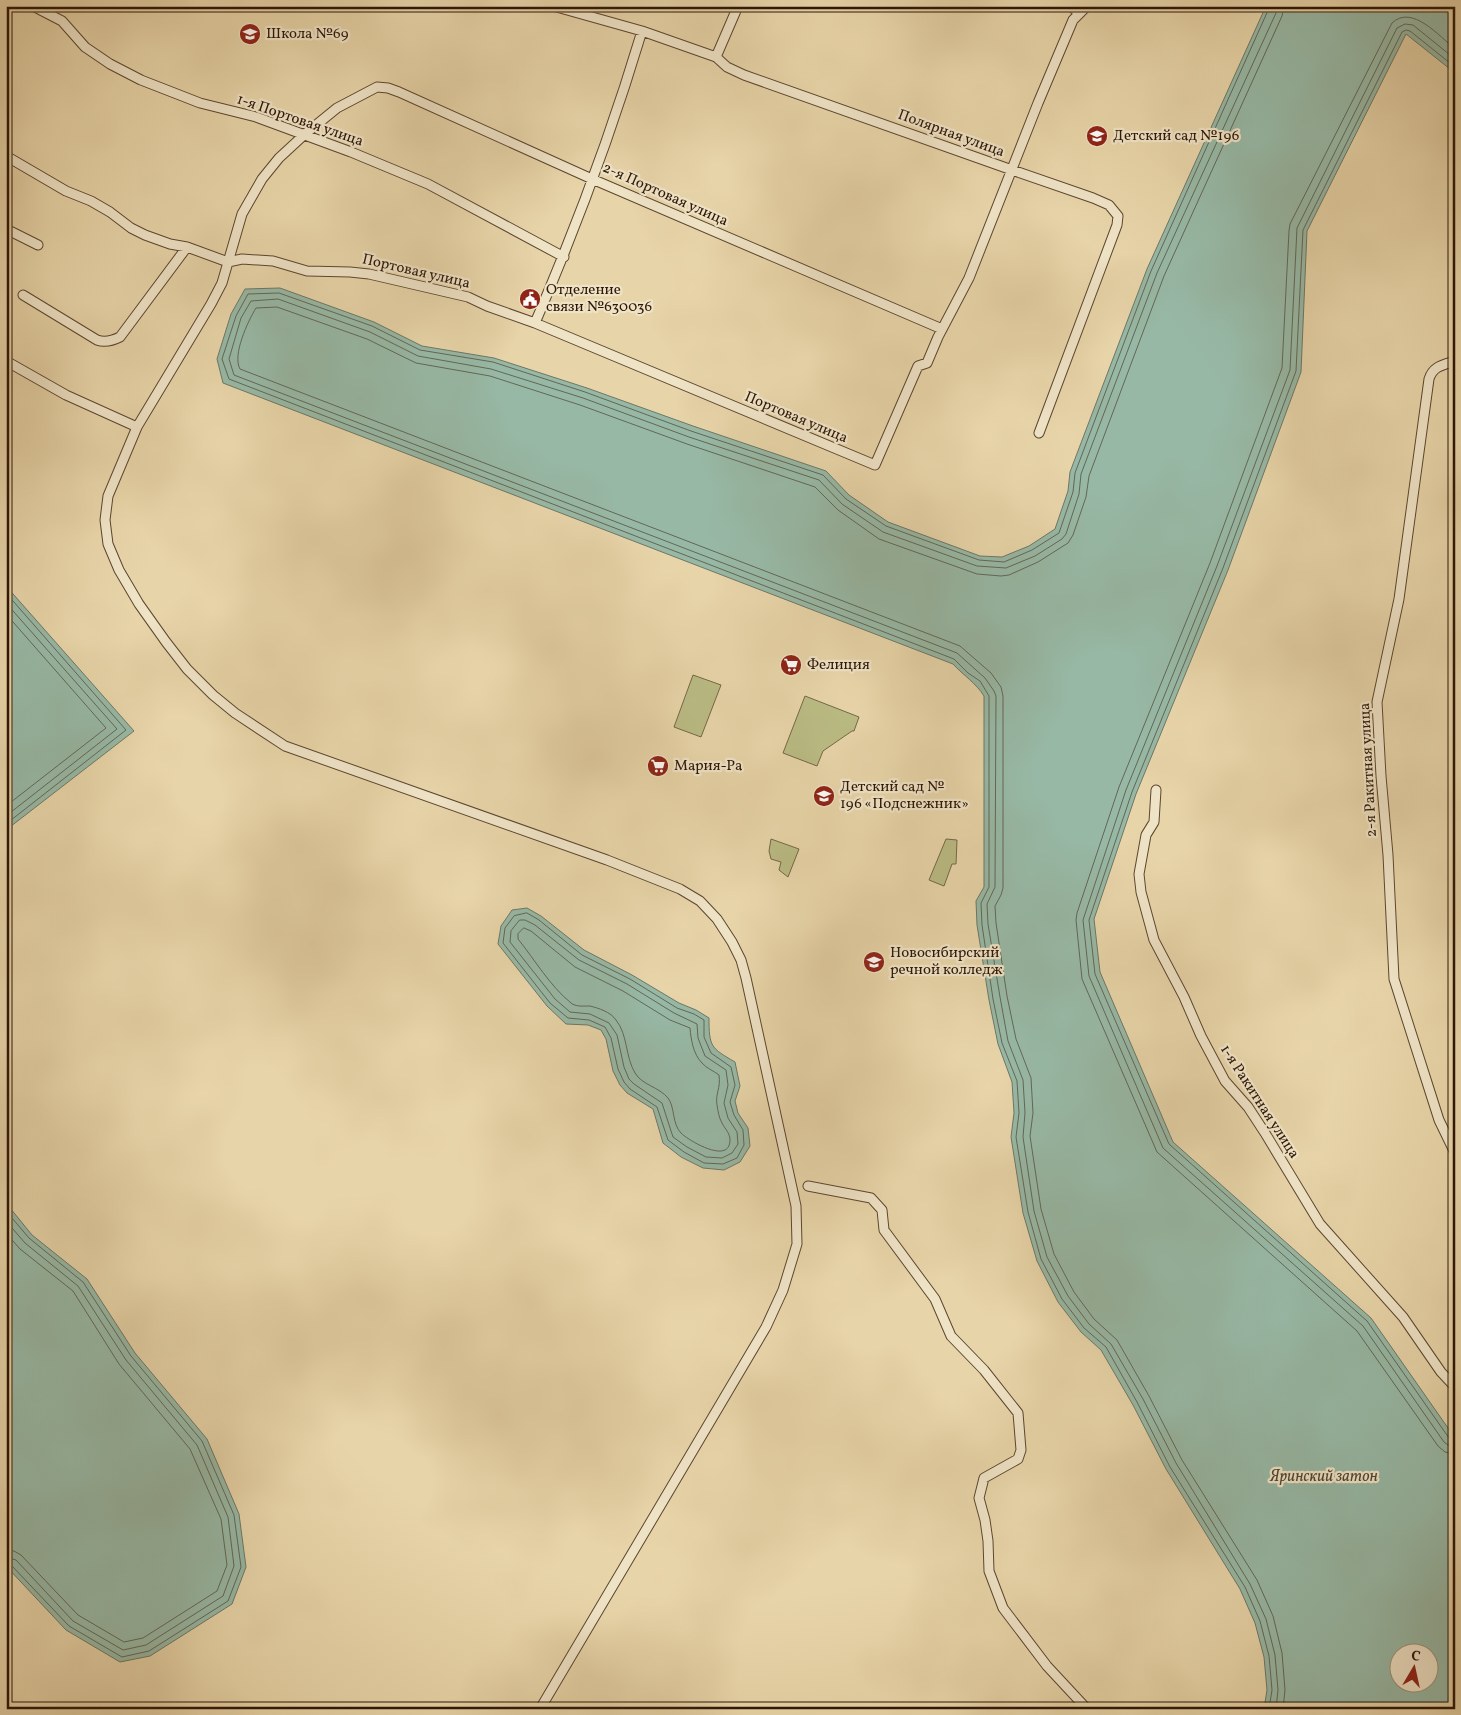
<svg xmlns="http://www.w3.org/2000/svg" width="1461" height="1715" font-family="Vollkorn,serif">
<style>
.green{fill:#babb84;stroke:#746846}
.water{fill:#97b8a5;stroke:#6d7766;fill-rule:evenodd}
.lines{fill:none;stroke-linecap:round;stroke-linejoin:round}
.shore{stroke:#626756;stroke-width:1}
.minor-casing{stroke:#5c462f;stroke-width:11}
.minor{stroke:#efe3c6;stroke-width:9}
.labels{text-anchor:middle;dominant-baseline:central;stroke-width:4.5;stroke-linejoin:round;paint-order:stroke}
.poi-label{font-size:15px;fill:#2d1607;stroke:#efe3c6;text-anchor:start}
.street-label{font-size:15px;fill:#2d1607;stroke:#efe3c6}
.water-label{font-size:16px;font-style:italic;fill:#4d4736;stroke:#efe3c6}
</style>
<rect width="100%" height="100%" fill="#e7d4a8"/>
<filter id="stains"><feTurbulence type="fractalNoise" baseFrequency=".004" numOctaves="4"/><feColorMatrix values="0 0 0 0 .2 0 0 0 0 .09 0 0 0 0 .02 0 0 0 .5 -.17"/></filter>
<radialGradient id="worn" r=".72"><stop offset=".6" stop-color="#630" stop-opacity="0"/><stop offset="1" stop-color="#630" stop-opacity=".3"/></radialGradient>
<path class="green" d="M693,675L721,685L701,737L674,727Z
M805,696L859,717L854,731H852L823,751L817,766L783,753Z
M771,839L799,849L788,877L779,870L781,862L771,859L769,851Z
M946,839L957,840L956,864H952L944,886L929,880Z"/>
<path class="water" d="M1266,6H1455V73L1406,34L1307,231L1301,372L1228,570L1136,794L1094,919L1100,972L1173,1142L1371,1318L1455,1438V1709H1264L1267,1690L1264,1657L1255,1623L1240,1589L1166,1469L1133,1405L1101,1350L1081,1332L1058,1302L1037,1261L1023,1213L1011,1137L1014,1113L1012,1082L998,1044L989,1000L977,925L976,901L984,887V696C976,683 963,675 953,664L223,383L217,359L231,314L245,289L280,288L374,322L422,346L494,358L587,388L693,426L826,471L849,495L888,522L980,556L1002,557L1029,546L1055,529L1068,491L1070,472L1147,269ZM1398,1652H1428V1682H1398Z
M6,586L134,731L6,830Z
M527,908L541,916L584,950L632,975L679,1003L696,1010L709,1018C709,1047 711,1048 735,1062L740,1086L735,1101L738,1113L748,1128L750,1146L740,1162L724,1170L703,1168L681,1157L663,1143L653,1109L627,1093L620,1085L613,1071L606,1039L601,1030L588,1025L566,1024L547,1006L498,944L501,926L512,910Z
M6,1203L32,1235L87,1279L135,1353L207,1439L239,1514L246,1567L232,1604L150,1656L120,1662L66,1630L6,1566Z"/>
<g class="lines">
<path class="shore" d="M1455,49C1439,36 1412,4 1392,23L1290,224L1289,231L1282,368L1210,563L1119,787L1077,913L1076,920L1082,979L1157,1152L1357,1331L1438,1446L1445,1452L1455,1454
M1455,59L1413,25L1405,24L1397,28L1297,228L1290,370L1217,566L1126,790L1083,920L1089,976L1163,1148L1363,1326L1444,1442L1448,1445L1455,1446
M1455,67L1410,31L1406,30L1402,32L1303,230L1296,371L1223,568L1132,792L1089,920L1095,974L1169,1144L1367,1321L1449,1438L1455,1440
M6,593L126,730L6,824
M6,603L117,729L6,816
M6,614L106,728L6,806
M527,913L539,920L582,955L630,979L677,1008L694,1014L704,1020V1037L711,1053L731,1067L735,1085L730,1102L734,1115L743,1130L744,1145L737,1158L723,1164L704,1163L684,1152L668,1140L657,1107L630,1089L624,1082L618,1069L611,1038L605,1027L589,1020L568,1018L550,1003L503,943L505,928L514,916Z
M520,920H525L535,925L579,960L627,984L674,1013L697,1024L698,1038L705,1056L726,1070L728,1085L724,1103L728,1118L737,1132L738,1144L732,1153L722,1158L706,1157L687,1147L673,1137L662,1103L634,1084L629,1079L624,1067L617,1035L609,1023L590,1014L570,1012L555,999L510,942L511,931Z
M524,928L531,931L575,967L623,991L670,1020L690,1028C691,1039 693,1054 702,1063C706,1068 714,1071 719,1075C721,1088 715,1094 717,1105C718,1111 719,1118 722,1123C725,1129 730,1133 730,1140C730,1165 689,1141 681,1133C672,1124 675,1107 668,1098C659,1087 642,1085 635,1073C625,1056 628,1035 616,1020C611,1012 598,1008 590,1006C583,1006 576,1007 571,1003C550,986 535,960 518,939V934Z
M6,1211L29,1238L83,1282L131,1356L202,1441L234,1515L241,1567L228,1601L149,1651L122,1657L69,1626L12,1566L6,1564
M6,1221L25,1243L78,1286L126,1360L197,1445L228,1517L234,1566L223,1596L146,1645L123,1650L73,1621L16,1560L6,1557
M6,1233L20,1249L73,1291L119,1364L190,1449L221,1519L227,1565L217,1591L143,1638L124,1642L78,1615L21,1555L14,1551L6,1550
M1269,1709L1272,1690L1269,1656L1260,1621L1245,1587L1170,1467L1137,1402L1106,1347L1084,1328L1062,1299L1041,1259L1028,1212L1016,1137L1019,1113L1017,1081L1002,1043L993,999L982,925L981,903L989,887V696L980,681L968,673L954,659L229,379L222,359L236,316L248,294L279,293L372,326L420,350L493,362L585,392L691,431L823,475L846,499L886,526L979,560L1004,562L1032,550L1059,533L1073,492L1075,473L1151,271L1270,6
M1276,1709L1278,1690L1275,1655L1266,1619L1250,1584L1176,1463L1143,1399L1111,1344L1089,1324L1068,1296L1047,1257L1034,1211L1023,1137L1025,1113L1023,1080L1008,1041L1000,997L988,924L987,904L995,887L996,696L994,691L985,678L957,653L234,375L229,359L241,318L251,301L278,299L370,332L418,356L491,369L583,398L689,437L819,480L842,504L883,532L977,566L1006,568L1035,556L1062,539L1066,534L1079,494L1081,474L1157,273L1276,13L1277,6
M1283,1709L1285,1690L1282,1653L1273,1616L1257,1580L1182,1460L1149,1396L1117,1340L1094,1319L1074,1292L1054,1254L1041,1209L1030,1136L1033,1113L1031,1078L1016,1039L1007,996L996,923L995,906L1001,895L1003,888V696L1001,687L991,673L960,646L240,369C232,355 248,321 256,308L277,307L367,339L416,363L490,376L580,405L687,444L815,487L838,510L879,539L977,574L1001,576L1009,575L1038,562L1068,543L1073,535L1086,497L1089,476L1164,276L1282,16L1284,6"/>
<g class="minor-casing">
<path id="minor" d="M33,6L62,21L85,47L110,64L141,80L200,103L256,117L351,152L428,184L564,257
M553,6L642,31L716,57L727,67L744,75L1012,170L1093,198L1109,205L1118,216L1117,225L1039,433
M1070,6L1079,13
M716,57L738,6
M6,156L66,191L91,201L110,212L131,228L145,235L170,244L187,247L228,262L242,259L273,261L307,271L350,272L369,274L468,297L487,306L535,323L875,465L918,366L927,363L938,337L969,278L1038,103L1073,20L1087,6
M6,229L38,245
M23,295L97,340C105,343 112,341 120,337L187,247
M535,323C576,228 612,131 642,31
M6,361L66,395L137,427
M1455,361C1443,365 1433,366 1429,379L1399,599L1377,702L1381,776L1388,855L1394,979L1439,1120L1455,1153
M1156,790L1154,822L1146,835L1139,874L1141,892L1154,940L1184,997L1201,1036L1225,1081L1248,1107L1265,1133L1320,1224L1403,1317L1441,1372L1455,1387
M808,1186L871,1198L882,1210L884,1230L935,1299L951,1336L984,1370L1018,1413L1021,1450L1018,1459L984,1478L979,1498L985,1520L988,1541L989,1571L1003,1608L1047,1666L1087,1709
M540,1709L766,1327L783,1290L797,1244L796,1206L746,978L741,960L732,942L717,919L700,901L680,889L607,860L285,746L235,713L213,695L187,669L166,642L139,604L119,570L108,544L105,520L108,496L137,427L211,304L222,283L242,214L262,179L279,158L305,134L337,108L377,87L388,88L399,92L592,179L942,329"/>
</g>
<use href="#minor" class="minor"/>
</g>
<defs>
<g id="school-disc" transform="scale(1.125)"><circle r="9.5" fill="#8f2418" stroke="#efe3c6"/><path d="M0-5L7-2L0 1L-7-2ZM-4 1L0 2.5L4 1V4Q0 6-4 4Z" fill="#fff"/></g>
<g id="civic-disc" transform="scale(1.125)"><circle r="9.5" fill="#8f2418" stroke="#efe3c6"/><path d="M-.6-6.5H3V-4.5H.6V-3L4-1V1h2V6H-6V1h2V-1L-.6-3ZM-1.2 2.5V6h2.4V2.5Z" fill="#fff"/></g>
<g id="supermarket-disc" transform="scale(1.125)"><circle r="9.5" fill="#8f2418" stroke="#efe3c6"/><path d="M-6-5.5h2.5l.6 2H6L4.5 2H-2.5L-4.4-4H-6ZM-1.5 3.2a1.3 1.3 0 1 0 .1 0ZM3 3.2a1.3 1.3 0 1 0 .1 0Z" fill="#fff"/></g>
<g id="university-disc" transform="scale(1.125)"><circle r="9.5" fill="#8f2418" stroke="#efe3c6"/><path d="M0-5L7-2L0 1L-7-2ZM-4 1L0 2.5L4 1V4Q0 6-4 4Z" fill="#fff"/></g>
</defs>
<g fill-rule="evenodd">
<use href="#school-disc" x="250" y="34"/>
<use href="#school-disc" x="1097" y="136"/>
<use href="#civic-disc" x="530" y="299"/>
<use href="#supermarket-disc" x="791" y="665"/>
<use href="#supermarket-disc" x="658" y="766"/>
<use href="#school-disc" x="824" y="796"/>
<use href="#university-disc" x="874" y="962"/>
</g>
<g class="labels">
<g class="poi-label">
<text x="266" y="34">Школа №69</text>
<text x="1113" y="136">Детский сад №196</text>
<text x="546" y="290">Отделение<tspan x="546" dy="17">связи №630036</tspan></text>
<text x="807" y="665">Фелиция</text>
<text x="674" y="766">Мария-Ра</text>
<text x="840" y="787">Детский сад №<tspan x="840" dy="17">196 «Подснежник»</tspan></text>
<text x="890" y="953">Новосибирский<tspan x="890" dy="17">речной колледж</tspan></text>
</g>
<g class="street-label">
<text transform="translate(300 121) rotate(19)">1-я Портовая улица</text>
<text transform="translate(951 134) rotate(20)">Полярная улица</text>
<text transform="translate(665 195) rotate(24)">2-я Портовая улица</text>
<text transform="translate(416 272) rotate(13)">Портовая улица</text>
<text transform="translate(796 418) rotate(23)">Портовая улица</text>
<text transform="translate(1369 770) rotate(-93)">2-я Ракитная улица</text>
<text transform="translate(1259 1102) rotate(57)">1-я Ракитная улица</text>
</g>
<g class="water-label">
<text x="1324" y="1477">Яринский затон</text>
</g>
</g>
<rect width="1461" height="1715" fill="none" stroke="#e7d4a8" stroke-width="25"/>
<rect x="8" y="8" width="1446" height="1700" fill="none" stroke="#2d1607" stroke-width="2.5"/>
<rect x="12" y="12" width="1436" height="1690" fill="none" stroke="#2d1607"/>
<g transform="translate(1414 1668) rotate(9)"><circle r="24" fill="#efe3c6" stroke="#a1917a"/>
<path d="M0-4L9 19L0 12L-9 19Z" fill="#8f2418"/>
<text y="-8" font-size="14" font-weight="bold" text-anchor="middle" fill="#2d1607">С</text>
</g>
<rect width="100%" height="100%" filter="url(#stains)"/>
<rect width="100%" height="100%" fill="url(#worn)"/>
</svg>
